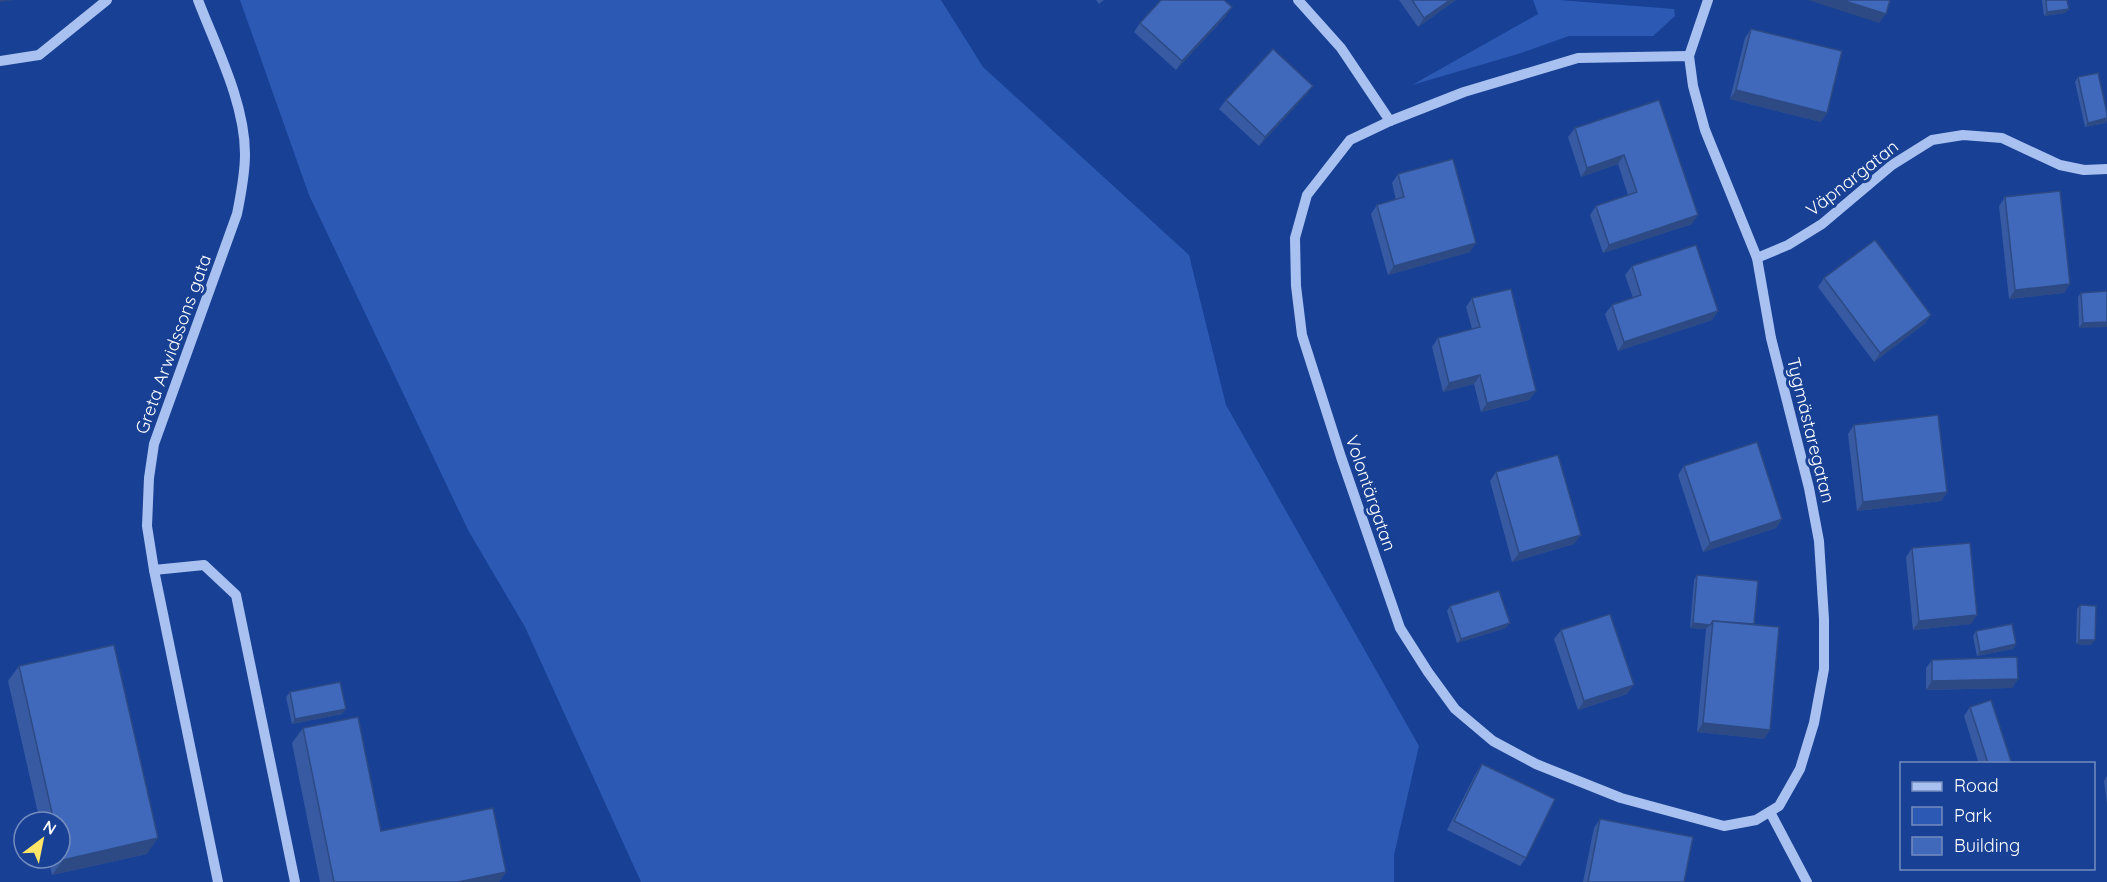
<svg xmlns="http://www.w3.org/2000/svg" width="2107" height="882" font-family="Quicksand,sans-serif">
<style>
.green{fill:#2b59b3}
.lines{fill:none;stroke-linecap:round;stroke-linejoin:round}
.minor{stroke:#a9c1f0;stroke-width:10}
.wall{fill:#375aa2}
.shaded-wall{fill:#2d4a84}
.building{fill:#4069bc;stroke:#2d4a84;stroke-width:1.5}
.labels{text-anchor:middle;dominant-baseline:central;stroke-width:6;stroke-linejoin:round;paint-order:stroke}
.street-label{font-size:18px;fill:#fff;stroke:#184094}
</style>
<rect width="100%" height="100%" fill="#184094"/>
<!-- green -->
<g class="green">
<path d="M 240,0 L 941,0 L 983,67 L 1189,255 L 1226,405 L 1419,746 L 1394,855 L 1394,882 L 641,882 L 525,627 L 468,530 L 309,195 Z"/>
<path d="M 1533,0 L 1559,0 L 1674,9 L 1675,16 L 1653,36 L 1569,36 L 1518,54 L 1412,85 L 1538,14 Z"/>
</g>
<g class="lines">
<!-- minor -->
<g class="minor">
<path d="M 198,0 C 216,47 245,103 245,154 C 245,175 241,194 237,214 L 154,444 L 149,478 L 147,526 L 154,570 L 218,882"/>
<path d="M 1298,0 L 1341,48 L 1390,121"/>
<path d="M 1689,56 L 1693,86 L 1705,130 L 1757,258 L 1771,338 L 1809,488 L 1819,541 L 1824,619 L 1824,669 L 1814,723 L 1800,769 L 1779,806 L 1756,820 L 1724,826 L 1621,798 L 1536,764 L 1493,741 L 1455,709 L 1428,672 L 1400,628 L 1341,457 L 1302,335 L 1296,286 L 1295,238 L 1307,195 L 1350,140 L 1390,121 L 1464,92 L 1578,58 Z"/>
<path d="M 1689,56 L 1708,0"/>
<path d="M 0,61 L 39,55 L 107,0"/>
<path d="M 1757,258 L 1788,245 L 1822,224 L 1892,165 L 1932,140 L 1963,135 L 2002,138 L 2060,165 L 2084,170 L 2107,169"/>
<path d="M 154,570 L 204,565 L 236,595 L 295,882"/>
<path d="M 1770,812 L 1807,882"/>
</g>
</g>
<!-- wall -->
<g class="wall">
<path d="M 1096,0 L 1104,0 L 1099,4 Z"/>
<path d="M 1399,0 L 1456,0 L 1418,27 Z"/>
<path d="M 2042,0 L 2067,0 L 2069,9 L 2065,13 L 2044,16 Z"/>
<path d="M 1226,16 L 1176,70 L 1134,32 L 1140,23 Z"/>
<path d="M 1751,29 L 1827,113 L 1821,122 L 1730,99 L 1745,38 Z"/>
<path d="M 2078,77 L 2107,113 L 2107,120 L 2105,123 L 2085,127 L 2075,82 Z"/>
<path d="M 1313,86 L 1306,95 L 1259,146 L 1219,109 L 1226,100 Z"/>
<path d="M 1659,100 L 1692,224 L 1603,253 L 1590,215 L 1596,206 L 1628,195 L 1618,164 L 1581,177 L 1568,137 L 1575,128 Z"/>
<path d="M 1398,174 L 1470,252 L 1388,275 L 1371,214 L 1377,205 L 1396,200 L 1392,183 Z"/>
<path d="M 2005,197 L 2070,284 L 2064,293 L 2009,299 L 1999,206 Z"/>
<path d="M 1632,266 L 1718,311 L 1712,320 L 1618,351 L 1605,314 L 1612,305 L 1633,298 L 1625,275 Z"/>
<path d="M 1824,278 L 1931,315 L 1924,324 L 1874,362 L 1818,287 Z"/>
<path d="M 2107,291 L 2079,328 L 2078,297 L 2081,293 Z"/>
<path d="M 1472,298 L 1536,391 L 1529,400 L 1481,412 L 1474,384 L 1443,392 L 1432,347 L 1438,338 L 1472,329 L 1466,307 Z"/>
<path d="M 1854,425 L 1947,492 L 1941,501 L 1857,511 L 1848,434 Z"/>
<path d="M 1684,466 L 1782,519 L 1776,528 L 1703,552 L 1678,475 Z"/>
<path d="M 1496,472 L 1574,544 L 1512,562 L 1490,481 Z"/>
<path d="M 1912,548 L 1971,624 L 1913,630 L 1906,557 Z"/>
<path d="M 1697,575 L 1754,624 L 1764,739 L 1697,732 L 1706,629 L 1690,628 L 1694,580 Z"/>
<path d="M 2080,605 L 2091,645 L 2076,644 L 2077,609 Z"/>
<path d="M 1450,606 L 1506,628 L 1457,643 L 1447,611 Z"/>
<path d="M 1561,630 L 1627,694 L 1578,710 L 1554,639 Z"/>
<path d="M 1976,631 L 2016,644 L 2013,649 L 1977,656 L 1973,636 Z"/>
<path d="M 1932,660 L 2018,679 L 2012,688 L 1926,690 L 1926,668 Z"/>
<path d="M 19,666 L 147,854 L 52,875 L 48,858 L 60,858 L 60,822 L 40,822 L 8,681 Z"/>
<path d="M 290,692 L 342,714 L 292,724 L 286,697 Z"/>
<path d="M 1970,707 L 2012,764 L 1979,764 L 1964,716 Z"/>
<path d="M 303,728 L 381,831 L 506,872 L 499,882 L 320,882 L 292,743 Z"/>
<path d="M 1482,764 L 1526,858 L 1520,866 L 1447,830 L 1476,773 Z"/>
<path d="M 2107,776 L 2107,804 L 2104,781 Z"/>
<path d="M 1600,819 L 1684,882 L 1583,882 L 1594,828 Z"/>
</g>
<!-- shaded-wall -->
<g class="shaded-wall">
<path d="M 0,0 L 14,0 L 0,2 Z"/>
<path d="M 1450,0 L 1456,0 L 1418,27 L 1424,18 Z"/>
<path d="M 1808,0 L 1842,0 L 1886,14 L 1879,23 Z"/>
<path d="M 1232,7 L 1226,16 L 1176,70 L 1182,61 Z"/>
<path d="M 2069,9 L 2065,13 L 2044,16 L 2047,12 Z"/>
<path d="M 1313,86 L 1306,95 L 1259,146 L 1265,137 Z"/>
<path d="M 1736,90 L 1827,113 L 1821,122 L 1730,99 Z"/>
<path d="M 2107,118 L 2105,123 L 2085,127 L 2088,123 Z"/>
<path d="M 1624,155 L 1618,164 L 1581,177 L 1587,168 Z"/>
<path d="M 1698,215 L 1692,224 L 1603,253 L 1609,245 Z"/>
<path d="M 1476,243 L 1470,252 L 1388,275 L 1394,266 Z"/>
<path d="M 2070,284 L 2064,293 L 2009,299 L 2015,290 Z"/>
<path d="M 1718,311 L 1712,320 L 1618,351 L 1624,342 Z"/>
<path d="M 1931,315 L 1924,324 L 1874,362 L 1880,353 Z"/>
<path d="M 2107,322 L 2107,327 L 2079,328 L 2083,323 Z"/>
<path d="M 1480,375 L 1474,384 L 1443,392 L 1449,383 Z"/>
<path d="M 1536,391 L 1529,400 L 1481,412 L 1487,403 Z"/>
<path d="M 1947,492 L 1941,501 L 1857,511 L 1863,502 Z"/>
<path d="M 1782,519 L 1776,528 L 1703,552 L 1710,543 Z"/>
<path d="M 1581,535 L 1574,544 L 1512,562 L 1519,553 Z"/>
<path d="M 1977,615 L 1971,624 L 1913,630 L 1919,621 Z"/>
<path d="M 1510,623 L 1506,628 L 1457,643 L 1461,639 Z"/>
<path d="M 1693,623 L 1710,625 L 1706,629 L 1690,628 Z"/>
<path d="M 2079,640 L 2095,640 L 2091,645 L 2076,644 Z"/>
<path d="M 2016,644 L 2013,649 L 1977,656 L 1980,652 Z"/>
<path d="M 2018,679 L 2012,688 L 1926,690 L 1932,681 Z"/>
<path d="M 1634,685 L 1627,694 L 1578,710 L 1584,701 Z"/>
<path d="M 346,709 L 342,714 L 292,724 L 295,719 Z"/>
<path d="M 1703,723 L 1770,730 L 1764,739 L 1697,732 Z"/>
<path d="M 158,838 L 147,854 L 52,875 L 63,860 Z"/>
<path d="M 506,872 L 499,882 L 458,882 Z"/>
</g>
<!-- building -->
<g class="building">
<path d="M 1161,0 L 1224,0 L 1232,7 L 1182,61 L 1140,23 Z"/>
<path d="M 1412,0 L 1450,0 L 1424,18 Z"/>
<path d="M 1842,0 L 1890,0 L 1886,14 Z"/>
<path d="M 2046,0 L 2067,0 L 2069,9 L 2047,12 Z"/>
<path d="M 1751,29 L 1842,51 L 1827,113 L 1736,90 Z"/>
<path d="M 1273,49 L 1313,86 L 1265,137 L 1226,100 Z"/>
<path d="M 2098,73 L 2107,113 L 2107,118 L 2088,123 L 2078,77 Z"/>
<path d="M 1659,100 L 1698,215 L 1609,245 L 1596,206 L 1637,192 L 1624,155 L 1587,168 L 1575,128 Z"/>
<path d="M 1453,159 L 1476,243 L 1394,266 L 1377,205 L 1404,197 L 1398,174 Z"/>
<path d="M 2060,191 L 2070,284 L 2015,290 L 2005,197 Z"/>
<path d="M 1875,240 L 1931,315 L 1880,353 L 1824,278 Z"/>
<path d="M 1696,245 L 1718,311 L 1624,342 L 1612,305 L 1641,295 L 1632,266 Z"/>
<path d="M 1511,289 L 1536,391 L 1487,403 L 1480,375 L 1449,383 L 1438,338 L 1480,327 L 1472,298 Z"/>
<path d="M 2107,291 L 2107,322 L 2083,323 L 2081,293 Z"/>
<path d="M 1938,415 L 1947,492 L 1863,502 L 1854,425 Z"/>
<path d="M 1757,442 L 1782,519 L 1710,543 L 1684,466 Z"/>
<path d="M 1558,455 L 1581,535 L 1519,553 L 1496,472 Z"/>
<path d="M 1970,543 L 1977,615 L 1919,621 L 1912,548 Z"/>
<path d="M 1697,575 L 1758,581 L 1754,624 L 1713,621 L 1710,625 L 1693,623 Z"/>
<path d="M 1499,591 L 1510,623 L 1461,639 L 1450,606 Z"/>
<path d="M 2080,605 L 2096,606 L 2095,640 L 2079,640 Z"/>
<path d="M 1610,614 L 1634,685 L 1584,701 L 1561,630 Z"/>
<path d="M 1713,621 L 1779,627 L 1770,730 L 1703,723 Z"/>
<path d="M 2012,624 L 2016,644 L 1980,652 L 1976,631 Z"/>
<path d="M 114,645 L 158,838 L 63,860 L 60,848 L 60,822 L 54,822 L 19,666 Z"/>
<path d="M 2017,657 L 2018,679 L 1932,681 L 1932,660 Z"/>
<path d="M 340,682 L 346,709 L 295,719 L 290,692 Z"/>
<path d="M 1991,700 L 2012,764 L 1986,764 L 1988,763 L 1970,707 Z"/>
<path d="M 358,717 L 381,831 L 493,808 L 506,872 L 458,882 L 334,882 L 303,728 Z"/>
<path d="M 1482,764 L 1555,799 L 1526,858 L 1454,821 Z"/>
<path d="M 1600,819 L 1693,837 L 1684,882 L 1588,882 Z"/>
</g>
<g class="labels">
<!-- street labels -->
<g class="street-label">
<text transform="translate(1852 178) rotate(-38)">Väpnargatan</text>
<text transform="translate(173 344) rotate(-70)">Greta Arwidssons gata</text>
<text transform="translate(1811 430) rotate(76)">Tygmästaregatan</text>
<text transform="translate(1371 493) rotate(71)">Volontärgatan</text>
</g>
</g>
<!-- legend -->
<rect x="1900" y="762" width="195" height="108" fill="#184094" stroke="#748cbf" stroke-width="1.5"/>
<rect x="1912" y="782" width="30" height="9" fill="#a9c1f0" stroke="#748cbf" stroke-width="1.5"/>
<text x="1954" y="792" font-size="18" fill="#ffffff">Road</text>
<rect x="1912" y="807" width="30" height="18" fill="#2b59b3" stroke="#748cbf" stroke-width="1.5"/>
<text x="1954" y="822" font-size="18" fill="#ffffff">Park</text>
<rect x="1912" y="837" width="30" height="18" fill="#4069bc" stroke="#748cbf" stroke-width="1.5"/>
<text x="1954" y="852" font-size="18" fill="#ffffff">Building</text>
<!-- north arrow -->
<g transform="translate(42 840) rotate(32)"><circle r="28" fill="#184094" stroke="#748cbf" stroke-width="1.5"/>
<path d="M0-4.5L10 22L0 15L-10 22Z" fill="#ffe568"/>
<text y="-9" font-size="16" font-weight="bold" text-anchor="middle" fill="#ffffff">N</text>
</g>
</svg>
